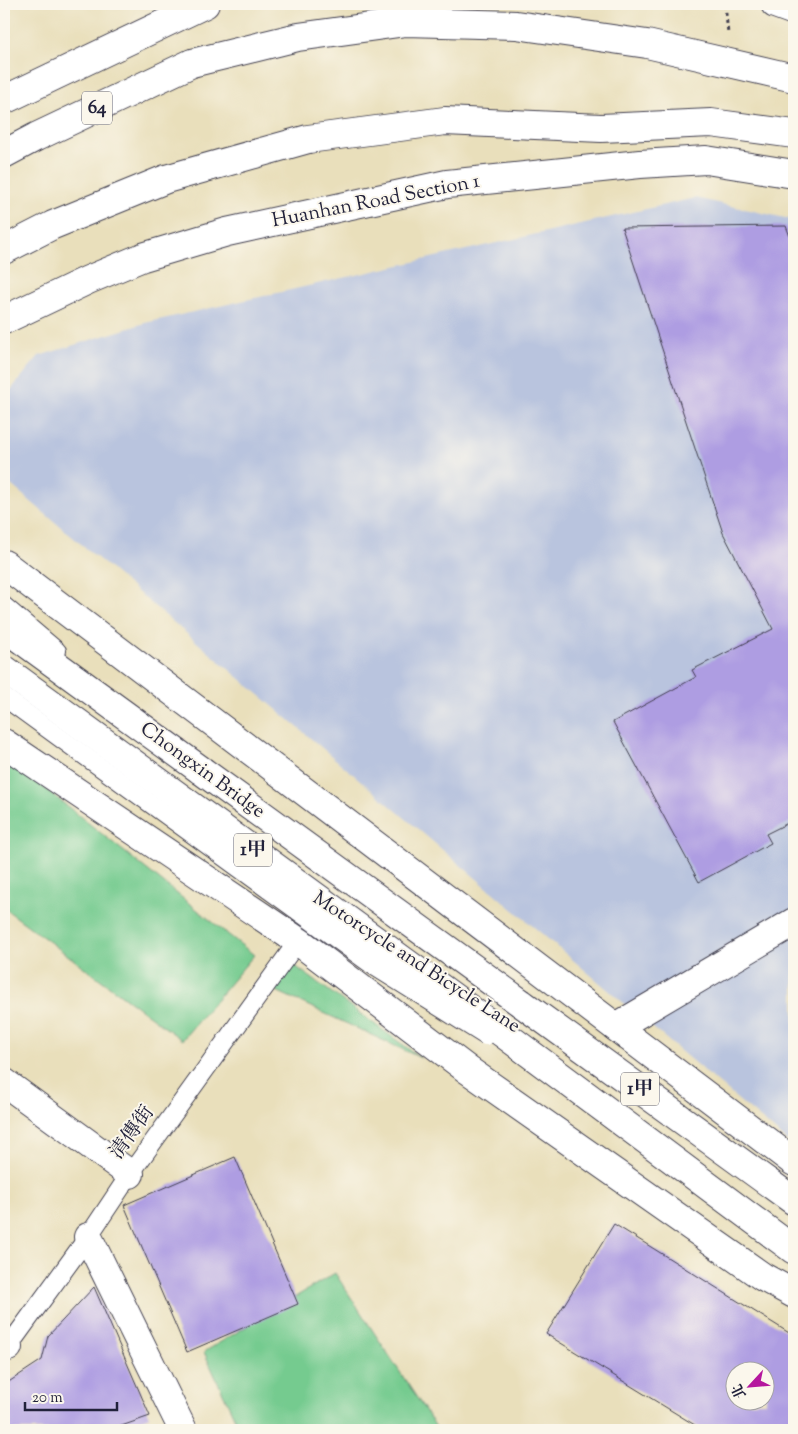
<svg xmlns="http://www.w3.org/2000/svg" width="798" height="1434" font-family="'Sorts Mill Goudy','Noto Serif TC',serif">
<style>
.industrial{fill:#b9c4de}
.green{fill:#75cb8f;stroke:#4c7665}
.building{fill:#ae9de2;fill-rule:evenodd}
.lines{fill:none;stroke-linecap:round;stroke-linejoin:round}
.service-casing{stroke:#403e4e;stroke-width:20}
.minor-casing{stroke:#403e4e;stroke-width:30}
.tertiary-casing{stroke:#403e4e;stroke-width:30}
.primary-casing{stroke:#403e4e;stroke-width:30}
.trunk-casing{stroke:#403e4e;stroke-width:30}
.path{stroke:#403e4e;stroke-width:3;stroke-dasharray:4 4;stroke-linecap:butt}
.service{stroke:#fff;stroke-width:18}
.minor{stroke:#fff;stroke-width:28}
.tertiary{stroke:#fff;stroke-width:28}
.primary{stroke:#fff;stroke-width:28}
.trunk{stroke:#fff;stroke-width:28}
.service-bridge-casing{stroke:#403e4e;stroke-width:20;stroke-linecap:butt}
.primary-bridge-casing{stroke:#403e4e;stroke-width:30;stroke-linecap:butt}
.trunk-bridge-casing{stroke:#403e4e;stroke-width:30;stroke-linecap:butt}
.service-bridge{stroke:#fff;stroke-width:18}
.primary-bridge{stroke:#fff;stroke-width:28}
.trunk-bridge{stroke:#fff;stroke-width:28}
.labels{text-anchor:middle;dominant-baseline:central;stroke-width:4;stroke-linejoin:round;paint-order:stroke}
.shield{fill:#fbf7ec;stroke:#636270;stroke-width:1}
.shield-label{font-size:19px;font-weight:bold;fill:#22223b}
.street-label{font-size:20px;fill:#22223b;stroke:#fbf7ec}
</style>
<rect width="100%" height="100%" fill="#fbf7ec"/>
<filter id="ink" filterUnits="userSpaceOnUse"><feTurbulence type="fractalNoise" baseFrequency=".02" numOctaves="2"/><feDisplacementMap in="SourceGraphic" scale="10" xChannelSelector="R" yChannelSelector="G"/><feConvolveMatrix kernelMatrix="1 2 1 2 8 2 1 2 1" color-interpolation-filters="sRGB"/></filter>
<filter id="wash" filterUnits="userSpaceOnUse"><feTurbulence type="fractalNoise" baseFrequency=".0096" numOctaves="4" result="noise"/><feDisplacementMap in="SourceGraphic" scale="20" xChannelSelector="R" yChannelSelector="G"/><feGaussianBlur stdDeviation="1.12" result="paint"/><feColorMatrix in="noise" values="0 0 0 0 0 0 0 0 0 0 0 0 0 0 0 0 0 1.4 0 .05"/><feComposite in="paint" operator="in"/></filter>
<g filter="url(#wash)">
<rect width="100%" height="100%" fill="#e9dfbb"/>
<!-- industrial -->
<path class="industrial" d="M 695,198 L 794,220 L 794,1147 L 4,479 L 4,398 L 39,356 L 145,323 Z"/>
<!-- green -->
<g class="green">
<path d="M 13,763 L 254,955 L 182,1040 L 4,908 L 4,777 Z"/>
<path d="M 291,963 L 421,1058 L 272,989 Z"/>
<path d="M 335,1273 L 438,1430 L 240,1430 L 204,1352 Z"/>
</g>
<g id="blocks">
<!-- building -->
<g class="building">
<path d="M 786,226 L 794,247 L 794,820 L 766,834 L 771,843 L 699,882 L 613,722 L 696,677 L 692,670 L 773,629 L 723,533 L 622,228 Z"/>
<path d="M 235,1157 L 298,1304 L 187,1352 L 124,1205 Z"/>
<path d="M 614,1224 L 794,1336 L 794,1430 L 703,1430 L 546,1334 ZM 736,1372 L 766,1372 L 766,1402 L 736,1402 Z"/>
<path d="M 94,1287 L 150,1416 L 110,1430 L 9,1430 L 4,1421 L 4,1385 L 42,1360 L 48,1336 Z"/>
</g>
</g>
</g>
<g filter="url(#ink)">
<use href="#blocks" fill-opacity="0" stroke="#403e4e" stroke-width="1"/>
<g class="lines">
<defs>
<g id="service">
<path d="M 4,606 L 57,651"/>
<path d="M 4,1348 L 8,1347 L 88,1237 L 130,1174 L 298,941"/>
</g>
<g id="minor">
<path d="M 775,4 L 794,11"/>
<path d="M 616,1027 L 794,922"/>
<path d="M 4,1082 L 130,1174"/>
<path d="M 88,1237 L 183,1430"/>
<path d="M 4,1343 L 8,1347"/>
</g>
<g id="tertiary">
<path d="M 4,250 L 53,225 L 166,179 L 308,139 L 445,121 L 601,128 L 711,123 L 794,134"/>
<path d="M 4,320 L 88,280 L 143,257 L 227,232 L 447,184 L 640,164 L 706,160 L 794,174"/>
</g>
<g id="primary">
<path d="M 4,564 L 794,1162"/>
<path d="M 4,627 L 202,771"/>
<path d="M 4,743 L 298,941 L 468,1070 L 763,1277 L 794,1294"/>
<path d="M 521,1003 L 794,1201"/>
<path d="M 501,1032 L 794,1250"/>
</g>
<g id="trunk">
<path d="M 4,100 L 205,4"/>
<path d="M 4,154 L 36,137 L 192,63"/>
</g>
</defs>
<!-- service casing -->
<use href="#service" class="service-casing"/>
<!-- minor casing -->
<use href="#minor" class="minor-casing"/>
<!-- tertiary casing -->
<use href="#tertiary" class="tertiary-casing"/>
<!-- primary casing -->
<use href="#primary" class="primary-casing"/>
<!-- trunk casing -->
<use href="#trunk" class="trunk-casing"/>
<!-- path -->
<path class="path" d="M 725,4 L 728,34"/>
<!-- service -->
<use href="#service" class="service"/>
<!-- minor -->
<use href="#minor" class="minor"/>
<!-- tertiary -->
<use href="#tertiary" class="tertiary"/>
<!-- primary -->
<use href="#primary" class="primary"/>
<!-- trunk -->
<use href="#trunk" class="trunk"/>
<defs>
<path id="service-bridge" d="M 4,697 L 371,964 L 486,1036"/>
<g id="primary-bridge">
<path d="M 4,669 L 501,1032"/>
<path d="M 202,771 L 521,1003"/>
</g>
<path id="trunk-bridge" d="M 192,63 L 298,37 L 406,22 L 516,25 L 647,44 L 794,78"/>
</defs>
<!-- service-bridge casing -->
<use href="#service-bridge" class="service-bridge-casing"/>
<!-- primary-bridge casing -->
<use href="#primary-bridge" class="primary-bridge-casing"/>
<!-- trunk-bridge casing -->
<use href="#trunk-bridge" class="trunk-bridge-casing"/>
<!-- service-bridge -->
<use href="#service-bridge" class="service-bridge"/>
<!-- primary-bridge -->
<use href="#primary-bridge" class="primary-bridge"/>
<!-- trunk-bridge -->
<use href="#trunk-bridge" class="trunk-bridge"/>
</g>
</g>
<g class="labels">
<!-- shield labels -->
<g class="shield">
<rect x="82" y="91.5" width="30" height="33" rx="4"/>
<rect x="234" y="833.5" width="38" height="33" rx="4"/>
<rect x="621" y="1072.5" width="38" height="33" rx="4"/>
</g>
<g class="shield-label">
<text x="97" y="108">64</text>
<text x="253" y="850">1甲</text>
<text x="640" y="1089">1甲</text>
</g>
<!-- street labels -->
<g class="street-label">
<text transform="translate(376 202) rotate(-11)">Huanhan Road Section 1</text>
<text transform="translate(202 771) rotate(36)">Chongxin Bridge</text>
<text transform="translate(416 963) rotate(33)">Motorcycle and Bicycle Lane</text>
<text transform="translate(133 1133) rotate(-54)">清傳街</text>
</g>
</g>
<!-- margin -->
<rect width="798" height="1434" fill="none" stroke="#fbf7ec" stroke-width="20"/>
<!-- north arrow -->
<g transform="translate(750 1386) rotate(244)"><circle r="24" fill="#fbf7ec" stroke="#a4a2a5"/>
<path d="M0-4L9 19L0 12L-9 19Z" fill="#b5179e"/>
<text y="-8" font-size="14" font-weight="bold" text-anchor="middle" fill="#22223b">北</text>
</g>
<!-- scale -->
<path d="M25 1402v8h92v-8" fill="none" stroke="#22223b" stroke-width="2.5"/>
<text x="32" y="1402" font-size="15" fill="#22223b" stroke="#fbf7ec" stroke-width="4" paint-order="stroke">20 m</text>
</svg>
